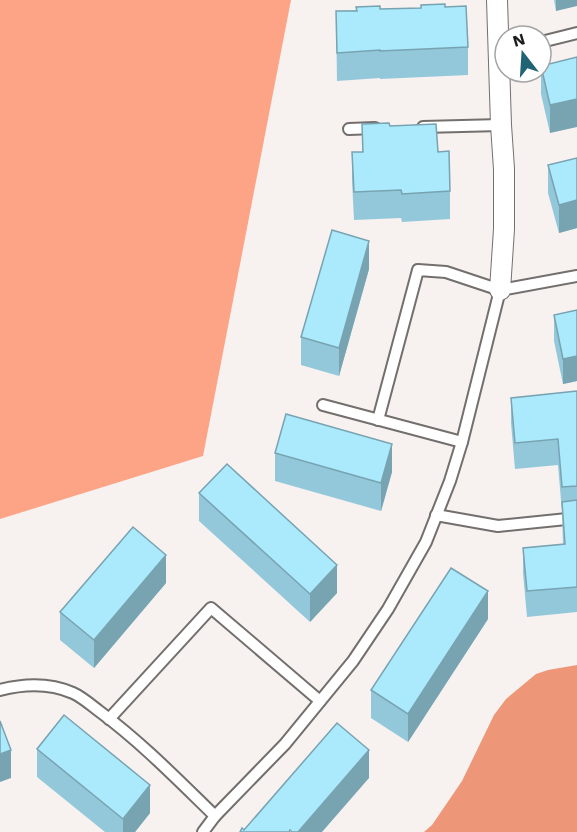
<svg xmlns="http://www.w3.org/2000/svg" width="577" height="832" font-family="'Work Sans',sans-serif">
<style>
.forest{fill:#fda486}
.water{fill:#ed9678}
.lines{fill:none;stroke-linecap:round;stroke-linejoin:round}
.lane-casing{stroke:#736f6d;stroke-width:14}
.street-casing{stroke:#736f6d;stroke-width:22}
.lane{stroke:#fff;stroke-width:10}
.street{stroke:#fff;stroke-width:20}
.wall{fill:#93c8da}
.shaded-wall{fill:#78a3b1}
.building{fill:#abe9fd;stroke:#78a3b1;stroke-width:1.5}
</style>
<rect width="100%" height="100%" fill="#f7f1f0"/>
<!-- forest -->
<path class="forest" d="M 0,0 L 291,0 L 203,456 L 0,519 Z"/>
<!-- water -->
<path class="water" d="M 577,665 L 577,832 L 424,832 L 432,825 L 462,781 L 494,715 L 506,699 L 536,674 L 548,670 Z"/>
<g class="lines">
<defs>
<g id="lane">
<path d="M 541,42 L 577,33"/>
<path d="M 423,127 L 501,125"/>
<path d="M 349,129 L 375,128"/>
<path d="M 323,405 L 462,442"/>
<path d="M 378,420 L 418,270 L 446,272 L 500,290 L 577,276"/>
<path d="M 436,515 L 498,526 L 577,518"/>
<path d="M 0,690 C 23,684 50,683 73,693 C 82,697 91,705 99,711 C 141,742 178,780 215,816"/>
<path d="M 109,719 L 211,608 L 320,701"/>
<path d="M 203,832 L 215,816 L 285,744 L 353,661 L 388,609 L 426,542 L 450,481 L 462,442 L 500,290"/>
</g>
<path id="street" d="M 497,0 L 501,125 L 504,169 L 504,229 L 500,290"/>
</defs>
<!-- lane casing -->
<use href="#lane" class="lane-casing"/>
<!-- street casing -->
<use href="#street" class="street-casing"/>
<!-- lane -->
<use href="#lane" class="lane"/>
<!-- street -->
<use href="#street" class="street"/>
</g>
<!-- wall -->
<g class="wall">
<path d="M 554,0 L 577,0 L 556,11 Z"/>
<path d="M 445,7 L 468,47 L 468,75 L 380,79 L 380,78 L 337,81 L 336,11 Z"/>
<path d="M 577,57 L 550,133 L 541,94 L 541,66 Z"/>
<path d="M 362,124 L 390,126 L 438,152 L 450,191 L 450,219 L 402,222 L 401,218 L 354,220 L 352,180 L 352,152 L 362,152 Z"/>
<path d="M 577,158 L 577,228 L 559,233 L 548,193 L 548,165 Z"/>
<path d="M 369,269 L 339,376 L 301,365 L 301,337 Z"/>
<path d="M 577,310 L 577,381 L 563,384 L 554,341 L 554,315 Z"/>
<path d="M 577,391 L 577,612 L 527,617 L 523,573 L 523,548 L 563,544 L 562,512 L 558,465 L 515,469 L 511,423 L 511,398 Z"/>
<path d="M 275,453 L 392,472 L 381,511 L 275,481 Z"/>
<path d="M 199,493 L 337,593 L 310,622 L 199,521 Z"/>
<path d="M 166,583 L 94,668 L 60,640 L 60,612 Z"/>
<path d="M 488,619 L 408,742 L 371,718 L 371,690 Z"/>
<path d="M 37,749 L 150,813 L 135,832 L 105,832 L 37,777 Z"/>
</g>
<!-- shaded-wall -->
<g class="shaded-wall">
<path d="M 556,0 L 577,0 L 577,6 L 556,11 Z"/>
<path d="M 577,99 L 577,127 L 550,133 L 550,105 Z"/>
<path d="M 577,200 L 577,228 L 559,233 L 559,205 Z"/>
<path d="M 369,241 L 369,269 L 339,376 L 339,348 Z"/>
<path d="M 577,356 L 577,381 L 563,384 L 563,359 Z"/>
<path d="M 392,444 L 392,472 L 381,511 L 381,483 Z"/>
<path d="M 166,555 L 166,583 L 94,668 L 94,640 Z"/>
<path d="M 337,565 L 337,593 L 310,622 L 310,594 Z"/>
<path d="M 488,591 L 488,619 L 408,742 L 408,714 Z"/>
<path d="M 11,750 L 11,778 L 0,782 L 0,754 Z"/>
<path d="M 369,750 L 369,778 L 322,832 L 298,832 Z"/>
<path d="M 150,785 L 150,813 L 135,832 L 123,832 L 123,819 Z"/>
</g>
<!-- building -->
<g class="building">
<path d="M 445,4 L 445,7 L 466,6 L 468,47 L 380,51 L 380,50 L 337,53 L 336,11 L 357,11 L 356,7 L 380,6 L 380,9 L 421,8 L 421,5 Z"/>
<path d="M 577,57 L 577,99 L 550,105 L 541,66 Z"/>
<path d="M 389,123 L 390,126 L 436,124 L 438,152 L 449,151 L 450,191 L 402,194 L 401,190 L 354,192 L 352,152 L 363,152 L 362,124 Z"/>
<path d="M 577,158 L 577,200 L 559,205 L 548,165 Z"/>
<path d="M 332,230 L 369,241 L 339,348 L 301,337 Z"/>
<path d="M 577,310 L 577,356 L 563,359 L 554,315 Z"/>
<path d="M 577,391 L 577,486 L 562,487 L 558,439 L 515,443 L 511,398 Z"/>
<path d="M 286,414 L 392,444 L 381,483 L 275,453 Z"/>
<path d="M 227,464 L 337,565 L 310,594 L 199,493 Z"/>
<path d="M 577,500 L 577,587 L 527,591 L 523,548 L 565,544 L 562,502 Z"/>
<path d="M 133,527 L 166,555 L 94,640 L 60,612 Z"/>
<path d="M 451,568 L 488,591 L 408,714 L 371,690 Z"/>
<path d="M 64,715 L 150,785 L 123,819 L 37,749 Z"/>
<path d="M 0,721 L 11,750 L 0,754 Z"/>
<path d="M 337,723 L 369,750 L 298,832 L 292,832 L 290,830 L 289,832 L 240,832 L 242,828 L 244,830 Z"/>
</g>
<!-- north arrow -->
<g transform="translate(523 54) rotate(343)"><circle r="28" fill="#ffffff" stroke="#a5a4a4" stroke-width="1.5"/>
<path d="M0-4.5L10 22L0 15L-10 22Z" fill="#1f6375"/>
<text y="-9" font-size="16" font-weight="bold" text-anchor="middle" fill="#1d1b1b">N</text>
</g>
</svg>
